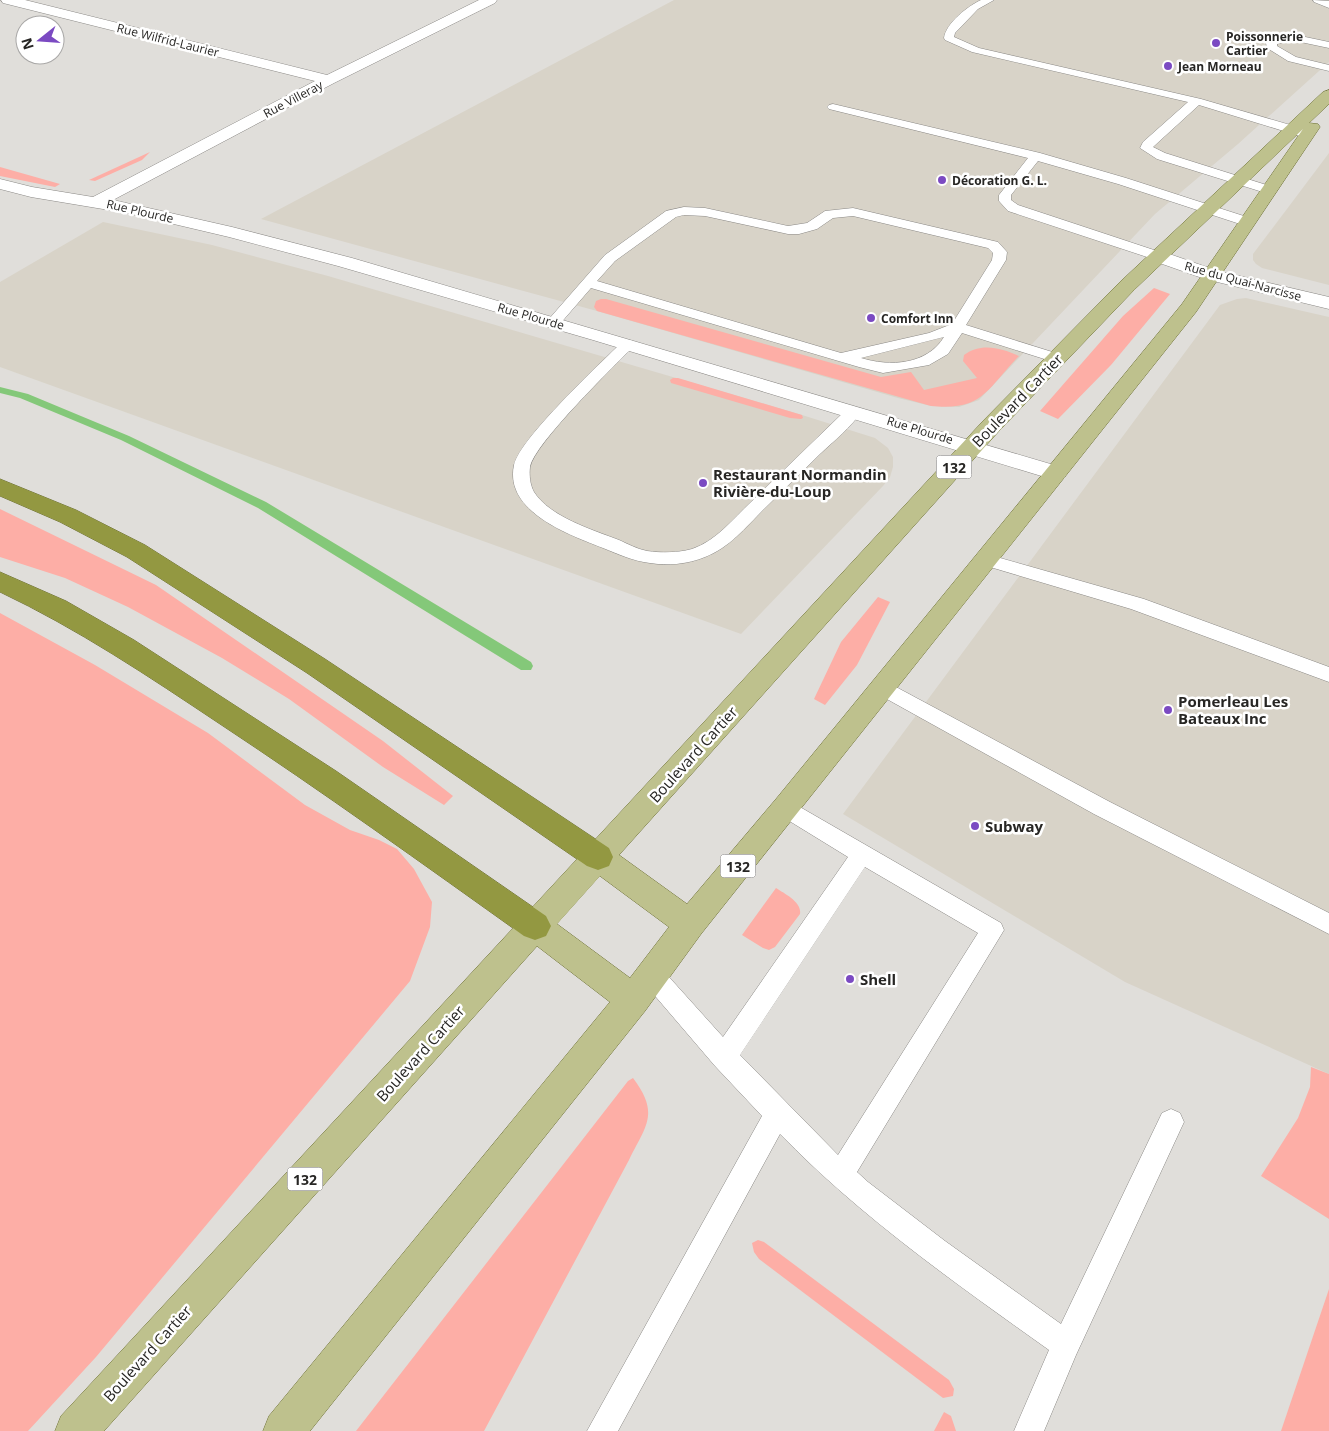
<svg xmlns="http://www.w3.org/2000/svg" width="1329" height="1431" font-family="'Open Sans',sans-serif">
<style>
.built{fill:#d8d3c8}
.green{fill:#fdaea6}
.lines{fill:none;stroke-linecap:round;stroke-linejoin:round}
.stream{fill:#84c879;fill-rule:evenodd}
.service-casing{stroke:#8a8885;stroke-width:1}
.minor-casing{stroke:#8a8885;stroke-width:1}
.primary-casing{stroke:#6d7037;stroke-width:1}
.motorway-casing{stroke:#6d7037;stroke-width:1}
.service{fill:#fff;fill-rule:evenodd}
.minor{fill:#fff;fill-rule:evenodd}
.primary{fill:#bec18d;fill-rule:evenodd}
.motorway{fill:#939841;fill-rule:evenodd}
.poi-dot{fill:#7b4ac2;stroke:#fff;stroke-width:2}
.labels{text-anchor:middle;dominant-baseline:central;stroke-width:5;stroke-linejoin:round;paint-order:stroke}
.far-poi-label{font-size:12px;font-weight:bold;fill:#272624;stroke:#fff;text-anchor:start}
.far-street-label{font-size:12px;fill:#272624;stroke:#fff}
.shield{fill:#fff;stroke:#686766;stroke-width:1}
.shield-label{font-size:14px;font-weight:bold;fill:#272624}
.street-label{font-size:15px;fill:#272624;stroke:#fff}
.poi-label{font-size:15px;font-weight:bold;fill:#272624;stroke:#fff;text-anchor:start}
</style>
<rect width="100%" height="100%" fill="#e0deda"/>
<!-- built -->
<g class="built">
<path d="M 674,0 L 1329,0 L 1329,62 L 1238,144 L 1155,214 L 979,400 L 959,407 L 931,406 L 898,398 L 597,311 L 261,219 Z"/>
<path d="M 1329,153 L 1329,285 L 1262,268 L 1256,264 L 1253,260 L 1253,254 Z"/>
<path d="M 103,222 L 212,245 L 328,276 L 802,415 L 875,438 L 888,448 L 893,457 L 893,467 L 890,477 L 883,486 L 741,634 L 0,367 L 0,282 Z"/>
<path d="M 1246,298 L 1329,317 L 1329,1074 L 1125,982 L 843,814 L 1220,305 L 1237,299 Z"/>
</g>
<!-- green -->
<g class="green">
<path d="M 150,152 L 142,160 L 95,181 L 89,180 Z"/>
<path d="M 0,167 L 60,184 L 55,187 L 0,176 Z"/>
<path d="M 1154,288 L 1170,294 L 1111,365 L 1058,419 L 1040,411 L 1123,316 Z"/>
<path d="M 601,299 L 606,299 L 881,377 L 911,372 L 924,390 L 977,378 L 963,361 L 964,355 C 981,342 1002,348 1019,356 C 986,390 983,411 931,406 L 597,311 L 594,307 L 596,301 Z"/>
<path d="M 673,378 L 678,378 L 802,415 L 803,418 L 801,419 L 790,418 L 671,383 L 670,380 Z"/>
<path d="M 0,509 L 156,585 L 383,741 L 453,796 L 444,805 L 383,767 L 289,699 L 222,658 L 128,607 L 65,578 L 0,557 Z"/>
<path d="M 878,597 L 890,602 L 857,665 L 825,705 L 814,699 L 841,642 Z"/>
<path d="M 0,613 L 95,665 L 208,733 L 305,805 L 350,830 L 379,840 L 397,849 L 414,869 L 432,902 L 430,927 L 410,981 L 96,1357 L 28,1431 L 0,1431 Z"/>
<path d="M 776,888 C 785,894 802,902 800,914 L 775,947 L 769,950 L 763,948 L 742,935 Z"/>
<path d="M 1311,1067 L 1329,1074 L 1329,1219 L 1261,1176 L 1298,1118 L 1310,1087 Z"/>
<path d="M 633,1078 C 660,1114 646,1125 629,1160 L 484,1431 L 356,1431 L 628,1081 Z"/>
<path d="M 758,1240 L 764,1242 L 949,1380 L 954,1389 L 953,1396 L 943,1398 L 759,1259 L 754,1252 L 752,1243 Z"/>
<path d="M 1329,1289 L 1329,1431 L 1281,1431 Z"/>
<path d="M 944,1412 L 951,1416 L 956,1431 L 934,1431 Z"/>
</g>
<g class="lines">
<!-- stream -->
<path class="stream" d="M 0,387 L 28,394 L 129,436 L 266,502 L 531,662 L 533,666 L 531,670 L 521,670 L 258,508 L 121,440 L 20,398 L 0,393 Z"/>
<defs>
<g id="service">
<path d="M 981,0 L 994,0 L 978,9 L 955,33 L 954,37 L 979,48 L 1201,99 L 1311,131 L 1313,134 L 1311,137 L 1303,137 L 1199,105 L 1153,147 L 1165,153 L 1273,187 L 1275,190 L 1273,193 L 1269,194 L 1157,159 L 1140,148 L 1143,142 L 1188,102 L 972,52 L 945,40 L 944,38 C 946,23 968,6 981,0 Z"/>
<path d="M 1313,0 L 1329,1 L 1329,8 L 1314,2 Z"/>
<path d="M 1291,34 L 1329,42 L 1329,48 L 1291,40 L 1277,44 L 1277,46 L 1296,57 L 1329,65 L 1329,71 L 1288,61 L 1267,48 L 1266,43 L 1273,37 Z"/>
<path d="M 833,104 L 1040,153 L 1126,178 L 1253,219 L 1255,222 L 1248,226 L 1243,225 L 1118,184 L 1038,161 L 1011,195 L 1011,200 L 1018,205 L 1163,253 L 1165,256 L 1163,259 L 1153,259 L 1008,211 L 999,201 L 999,195 L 1028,158 L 829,109 L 827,107 L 829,105 Z"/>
<path d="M 684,207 L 705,208 L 788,226 L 807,223 L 825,211 L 853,208 L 998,242 L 1007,252 L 1006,260 L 966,325 L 1062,355 L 1065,358 L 1062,361 L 1057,363 L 962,333 L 948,354 L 929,365 L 883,373 L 859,367 L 591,288 L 559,325 L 549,325 L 547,322 L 549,319 L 605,255 L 666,211 ZM 684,215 L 705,216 L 788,234 L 799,234 L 817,229 L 833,218 L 853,216 L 988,248 L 993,253 L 992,260 L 952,324 L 929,333 L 841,353 L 597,281 L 615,261 L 676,217 ZM 944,337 C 927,365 890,367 861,358 Z"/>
<path d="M 628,340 L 633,341 L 635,344 L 633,347 C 613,367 534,444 530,467 C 529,475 530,485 534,492 C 550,517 593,530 619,540 C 628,544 637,549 647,551 C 661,553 678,553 692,549 C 716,541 733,519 751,502 C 783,471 816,439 848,408 L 860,408 L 862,411 C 851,427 834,441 820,454 C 801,473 782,491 763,510 C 746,527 729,548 705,557 C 688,564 668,566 650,563 C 633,561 618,554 603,548 C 570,535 504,512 514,465 C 520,438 600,364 623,341 Z"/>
<path d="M 986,554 L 1144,599 L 1329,667 L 1329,682 L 1131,609 L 980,564 L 977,560 L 980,556 Z"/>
<path d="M 883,680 L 1110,802 L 1329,913 L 1329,934 L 1094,814 L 876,693 L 873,688 L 876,683 Z"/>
<path d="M 786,799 L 1001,923 L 1004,930 L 857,1172 L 868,1182 L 945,1241 L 1061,1324 L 1162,1113 L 1171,1109 L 1180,1113 L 1184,1122 L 1076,1355 L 1044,1431 L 1014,1431 L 1049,1350 C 955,1283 861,1217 780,1134 L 618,1431 L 587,1431 L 762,1116 L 715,1066 L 644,983 L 640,975 L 644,967 L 652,964 L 660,967 L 723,1037 L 848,857 L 778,814 L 775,808 L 778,802 ZM 865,867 L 978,933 L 838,1155 L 740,1055 Z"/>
</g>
<g id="minor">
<path d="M 1,0 L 25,0 L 327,75 L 479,0 L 497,0 L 495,3 L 334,83 L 113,200 L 232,227 L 352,258 L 1064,468 L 1067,473 L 1064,478 L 1056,480 L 1048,478 L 593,340 L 338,266 L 229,237 L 127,213 L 31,197 L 0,189 L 0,179 L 32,187 L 93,197 L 315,81 L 3,3 Z"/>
<path d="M 1158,250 L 1218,271 L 1329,297 L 1329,309 L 1205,279 L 1151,260 L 1149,256 L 1151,252 Z"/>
</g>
<path id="primary" d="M 1329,90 L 1329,104 L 1309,123 L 1318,124 L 1320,127 L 1196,312 L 701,934 L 645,1011 L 310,1431 L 263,1431 L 269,1416 L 610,1002 L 537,946 L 104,1431 L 55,1431 L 61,1416 L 983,421 L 1120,282 L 1323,92 ZM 1303,129 L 1182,304 L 776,799 L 687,904 L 619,855 L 999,431 L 1134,290 ZM 600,876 L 669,927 L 630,978 L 557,924 Z"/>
<g id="motorway">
<path d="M 0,479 L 76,510 L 145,545 L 325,659 L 609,848 L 613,857 L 609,866 L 598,870 L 587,866 L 307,673 L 127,557 L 60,522 L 0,496 Z"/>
<path d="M 0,572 L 66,601 L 134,640 L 336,771 L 546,916 L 551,926 L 546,936 L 535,940 L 524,936 C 423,864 323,792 220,724 C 148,676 78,629 0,592 Z"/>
</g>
</defs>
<!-- service casing -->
<use href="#service" class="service-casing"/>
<!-- minor casing -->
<use href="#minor" class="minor-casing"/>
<!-- primary casing -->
<use href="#primary" class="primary-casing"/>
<!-- motorway casing -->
<use href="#motorway" class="motorway-casing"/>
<!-- service -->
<use href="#service" class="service"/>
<!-- minor -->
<use href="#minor" class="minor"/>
<!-- primary -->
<use href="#primary" class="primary"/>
<!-- motorway -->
<use href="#motorway" class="motorway"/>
</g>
<!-- markers -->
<g class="poi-dot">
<circle cx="1216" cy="43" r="5"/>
<circle cx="1168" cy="66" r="5"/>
<circle cx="942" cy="180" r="5"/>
<circle cx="871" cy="318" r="5"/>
<circle cx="703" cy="483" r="5"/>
<circle cx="1168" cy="710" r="5"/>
<circle cx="975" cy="826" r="5"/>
<circle cx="850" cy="979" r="5"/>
</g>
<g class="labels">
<!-- far-poi labels -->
<g class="far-poi-label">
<text x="1226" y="36">Poissonnerie<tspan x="1226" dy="14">Cartier</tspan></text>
<text x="1178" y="66">Jean Morneau</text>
<text x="952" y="180">Décoration G. L.</text>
<text x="881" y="318">Comfort Inn</text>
</g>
<!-- far-street labels -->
<g class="far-street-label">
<text transform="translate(168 40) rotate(14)">Rue Wilfrid-Laurier</text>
<text transform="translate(293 99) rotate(-28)">Rue Villeray</text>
<text transform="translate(140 211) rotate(13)">Rue Plourde</text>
<text transform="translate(1243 281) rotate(15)">Rue du Quai-Narcisse</text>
<text transform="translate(531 316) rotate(16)">Rue Plourde</text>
<text transform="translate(920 430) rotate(17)">Rue Plourde</text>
</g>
<!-- shield labels -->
<g class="shield">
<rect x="936.5" y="455.5" width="35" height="23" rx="4"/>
<rect x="720.5" y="854.5" width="35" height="23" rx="4"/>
<rect x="287.5" y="1167.5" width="35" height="23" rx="4"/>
</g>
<g class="shield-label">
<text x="954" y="467">132</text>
<text x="738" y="866">132</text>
<text x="305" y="1179">132</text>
</g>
<!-- street labels -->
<g class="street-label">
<text transform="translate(1017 400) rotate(-46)">Boulevard Cartier</text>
<text transform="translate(693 754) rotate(-48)">Boulevard Cartier</text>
<text transform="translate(420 1053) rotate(-48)">Boulevard Cartier</text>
<text transform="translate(147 1353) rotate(-48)">Boulevard Cartier</text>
</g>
<!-- poi labels -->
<g class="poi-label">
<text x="713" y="474">Restaurant Normandin<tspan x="713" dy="17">Rivière-du-Loup</tspan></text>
<text x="1178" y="701">Pomerleau Les<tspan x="1178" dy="17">Bateaux Inc</tspan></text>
<text x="985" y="826">Subway</text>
<text x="860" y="979">Shell</text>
</g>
</g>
<!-- north arrow -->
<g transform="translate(40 40) rotate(253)"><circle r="24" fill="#ffffff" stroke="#a9a8a7"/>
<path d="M0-4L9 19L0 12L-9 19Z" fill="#7b4ac2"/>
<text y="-8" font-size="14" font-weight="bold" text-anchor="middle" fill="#272624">N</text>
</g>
</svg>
